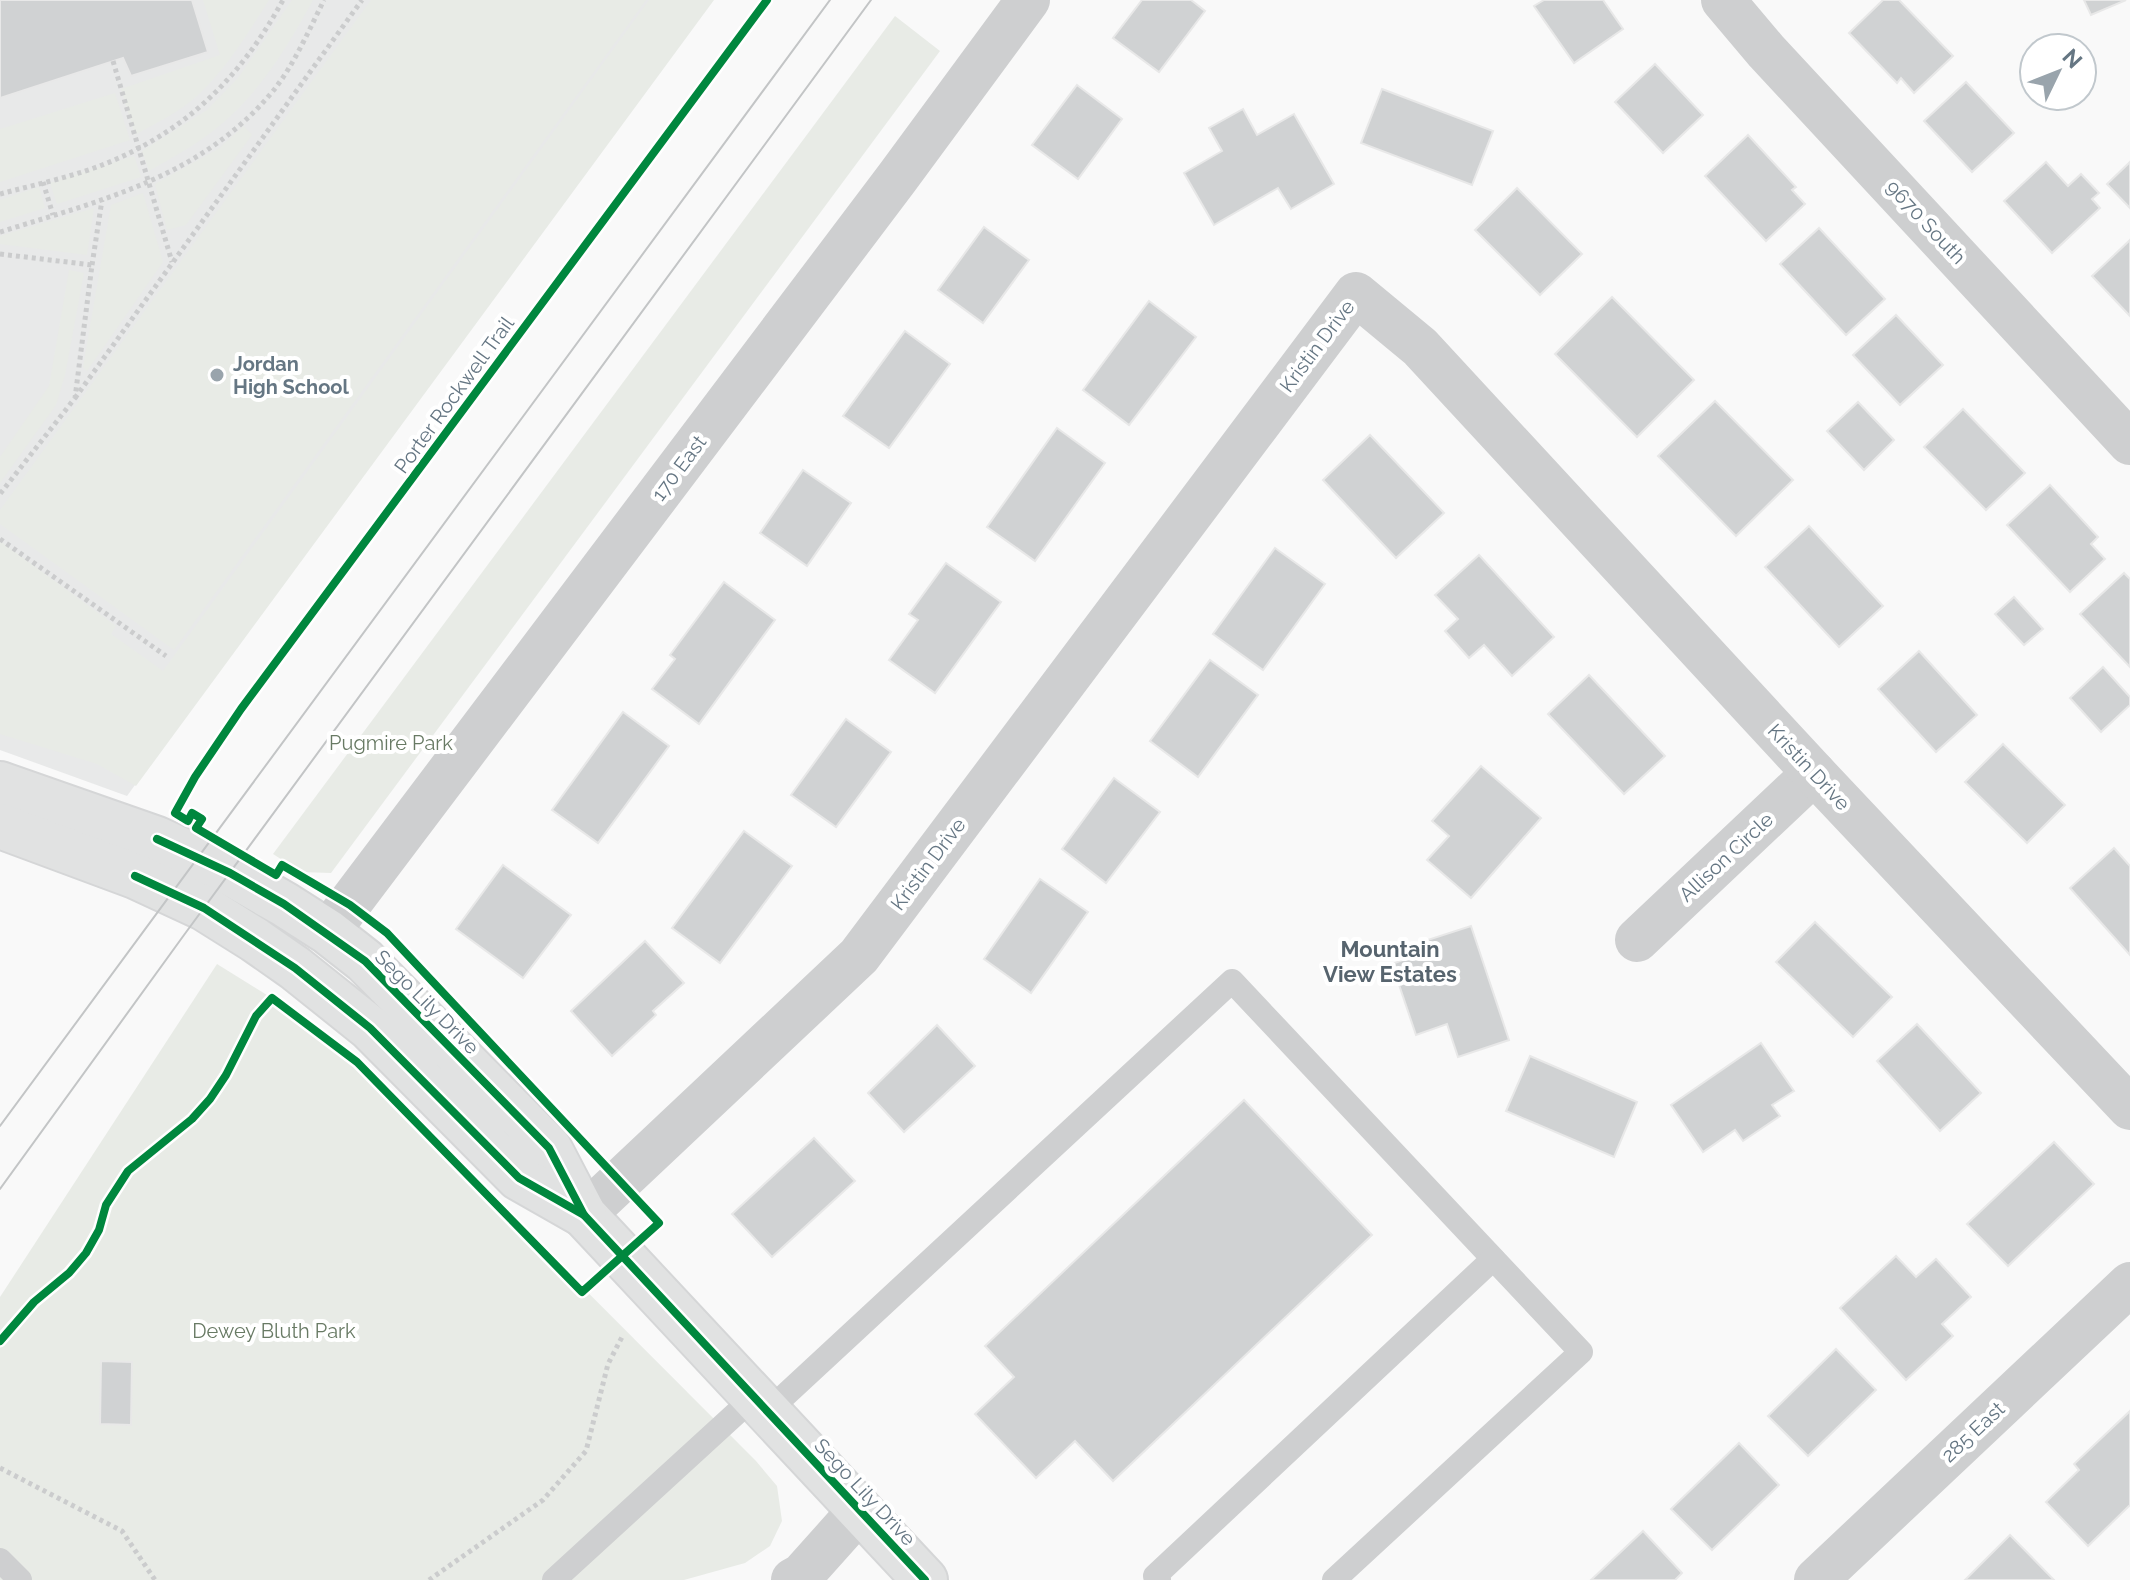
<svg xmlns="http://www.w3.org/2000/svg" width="2130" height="1580" font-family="Raleway,sans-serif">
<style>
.built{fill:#e8e9e9}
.green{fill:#e8ebe6}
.building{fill:#d0d2d3;stroke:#e8e8e8;stroke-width:2}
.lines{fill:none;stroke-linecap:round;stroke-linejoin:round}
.secondary-casing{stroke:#d5d6d7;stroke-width:48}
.path{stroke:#cbcccd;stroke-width:5;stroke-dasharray:4 4;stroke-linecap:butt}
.service{stroke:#cecfd0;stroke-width:24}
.minor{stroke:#cecfd0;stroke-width:44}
.secondary{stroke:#e1e2e2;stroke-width:44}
.tram{stroke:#c3c5c6;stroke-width:2}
.cycleway-casing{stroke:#fff;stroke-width:13}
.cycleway{stroke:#00873e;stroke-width:8}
.poi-dot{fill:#99a4ac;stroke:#fff;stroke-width:3}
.labels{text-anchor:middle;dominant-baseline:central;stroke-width:8;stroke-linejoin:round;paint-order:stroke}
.street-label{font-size:20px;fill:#657683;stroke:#fff}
.poi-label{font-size:20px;font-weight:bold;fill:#657683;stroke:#fff;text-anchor:start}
.park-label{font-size:20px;fill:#687a64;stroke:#fff}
.neighbourhood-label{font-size:22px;font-weight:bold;fill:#57646e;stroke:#fff}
</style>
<rect width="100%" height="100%" fill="#f9f9f9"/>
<!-- built -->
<path class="built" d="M 0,0 L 707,0 L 127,796 L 0,750 Z"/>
<!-- green -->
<g class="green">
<path d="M 203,0 L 269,0 C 248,33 227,68 198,95 C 180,112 156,123 135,135 L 121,89 L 220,55 Z"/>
<path d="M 292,0 L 313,0 C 284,53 253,104 202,139 C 185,151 166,161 149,171 L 142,151 L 207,110 L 238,78 Z"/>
<path d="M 371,0 L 646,0 L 174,650 L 0,524 L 0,510 Z"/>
<path d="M 649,0 L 714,0 L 136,786 L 97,764 L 0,734 L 0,541 L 116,626 L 111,634 L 163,671 Z"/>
<path d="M 895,16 L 940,51 L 331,873 L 301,872 L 273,854 Z"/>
<path d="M 115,93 L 130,140 L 0,182 L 0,129 Z"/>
<path d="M 244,126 L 252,135 L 186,225 L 167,230 L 155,184 L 218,149 Z"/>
<path d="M 134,156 L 141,177 L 57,204 L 50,183 Z"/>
<path d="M 39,187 L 45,208 L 0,222 L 0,200 Z"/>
<path d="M 143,193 L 163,262 L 87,371 L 83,367 L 111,205 Z"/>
<path d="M 94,208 L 87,255 L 0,244 L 0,236 Z"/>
<path d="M 69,270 L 84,273 L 65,375 L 56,405 L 0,483 L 0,457 L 49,386 Z"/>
<path d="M 217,964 L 330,1034 L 756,1461 L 777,1486 L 782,1521 L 770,1546 L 745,1563 L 684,1580 L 0,1580 L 0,1297 Z"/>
</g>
<!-- building -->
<g class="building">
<path d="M 0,0 L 192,0 L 208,52 L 131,76 L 123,58 L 0,98 Z"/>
<path d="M 1142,0 L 1191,0 L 1205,11 L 1159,72 L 1113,38 Z"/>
<path d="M 1544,0 L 1603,0 L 1623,29 L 1574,63 L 1534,6 Z"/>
<path d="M 1883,0 L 1899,0 L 1953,56 L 1914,93 L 1901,78 L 1897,83 L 1849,33 Z"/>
<path d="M 2084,0 L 2126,0 L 2091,15 Z"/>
<path d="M 1655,64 L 1703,115 L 1663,153 L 1615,102 Z"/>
<path d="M 1966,82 L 2014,133 L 1972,172 L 1924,121 Z"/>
<path d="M 1077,85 L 1122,119 L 1078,179 L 1032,145 Z"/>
<path d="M 1382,89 L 1493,131 L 1472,185 L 1361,143 Z"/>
<path d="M 1243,109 L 1257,135 L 1294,114 L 1334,184 L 1291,209 L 1278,188 L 1214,225 L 1184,173 L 1222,151 L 1209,128 Z"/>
<path d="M 1748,135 L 1796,187 L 1792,190 L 1805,204 L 1766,241 L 1705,176 Z"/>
<path d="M 2046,162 L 2068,186 L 2081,174 L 2099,193 L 2092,199 L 2100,208 L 2052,253 L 2004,201 Z"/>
<path d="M 2130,162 L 2130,208 L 2107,184 Z"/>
<path d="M 1517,188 L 1582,254 L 1540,295 L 1475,230 Z"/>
<path d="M 984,227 L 1029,260 L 983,323 L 938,290 Z"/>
<path d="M 1819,228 L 1885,299 L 1846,335 L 1780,264 Z"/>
<path d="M 2130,240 L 2130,316 L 2092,276 Z"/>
<path d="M 1612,297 L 1694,380 L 1637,437 L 1555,354 Z"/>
<path d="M 1149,301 L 1196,337 L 1129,425 L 1083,390 Z"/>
<path d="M 1896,315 L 1943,365 L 1900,405 L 1853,355 Z"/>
<path d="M 905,331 L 950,364 L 889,448 L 843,416 Z"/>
<path d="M 1715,401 L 1793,480 L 1736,536 L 1658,456 Z"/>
<path d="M 1858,402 L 1894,440 L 1864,470 L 1827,431 Z"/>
<path d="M 1963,409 L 2025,473 L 1986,510 L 1924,447 Z"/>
<path d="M 1057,428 L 1105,463 L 1035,561 L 987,527 Z"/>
<path d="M 1370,435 L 1444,513 L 1396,558 L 1323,480 Z"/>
<path d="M 803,470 L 851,503 L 807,566 L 760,533 Z"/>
<path d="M 2050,485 L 2098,537 L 2091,544 L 2105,559 L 2070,592 L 2007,525 Z"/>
<path d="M 1809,526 L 1883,606 L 1839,647 L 1765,567 Z"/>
<path d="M 1275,548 L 1325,584 L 1263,670 L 1213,634 Z"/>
<path d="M 1479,555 L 1554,637 L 1512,676 L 1484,645 L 1469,658 L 1445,631 L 1458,619 L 1435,595 Z"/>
<path d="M 946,563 L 1001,602 L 935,693 L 889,660 L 918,620 L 909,614 Z"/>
<path d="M 2124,573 L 2130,579 L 2130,667 L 2080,614 Z"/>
<path d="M 724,582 L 775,620 L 699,724 L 652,689 L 675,659 L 670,655 Z"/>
<path d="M 2014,597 L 2043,629 L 2024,645 L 1995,614 Z"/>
<path d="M 1919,651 L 1977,715 L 1936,752 L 1878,689 Z"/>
<path d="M 1210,660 L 1258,695 L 1198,777 L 1150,741 Z"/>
<path d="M 2103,667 L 2130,697 L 2130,705 L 2101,732 L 2070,698 Z"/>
<path d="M 1589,675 L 1665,756 L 1624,794 L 1548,714 Z"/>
<path d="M 623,712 L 669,746 L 598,843 L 552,810 Z"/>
<path d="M 846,719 L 891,752 L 836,827 L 791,795 Z"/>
<path d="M 2003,744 L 2065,805 L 2027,843 L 1965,782 Z"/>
<path d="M 1481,766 L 1541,818 L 1471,898 L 1427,860 L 1449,836 L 1432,821 Z"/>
<path d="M 1114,778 L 1160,812 L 1106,883 L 1062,849 Z"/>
<path d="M 744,831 L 792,866 L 720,963 L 672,928 Z"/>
<path d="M 2114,848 L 2130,866 L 2130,955 L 2070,888 Z"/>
<path d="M 503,865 L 571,915 L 523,978 L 456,929 Z"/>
<path d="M 1040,879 L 1088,912 L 1031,993 L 984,959 Z"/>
<path d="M 1815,922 L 1892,997 L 1853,1037 L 1776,962 Z"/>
<path d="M 1471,926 L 1509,1040 L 1458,1057 L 1447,1024 L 1416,1035 L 1392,964 L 1416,955 L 1412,945 Z"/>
<path d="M 645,941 L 684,983 L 653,1011 L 656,1015 L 612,1056 L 571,1011 Z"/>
<path d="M 1917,1024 L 1981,1093 L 1940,1131 L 1877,1061 Z"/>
<path d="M 937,1025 L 975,1066 L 904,1132 L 868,1093 Z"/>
<path d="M 1761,1043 L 1794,1091 L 1772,1105 L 1780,1116 L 1743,1141 L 1735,1130 L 1703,1152 L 1671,1105 Z"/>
<path d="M 1530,1056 L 1637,1102 L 1614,1157 L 1506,1111 Z"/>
<path d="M 1244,1100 L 1372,1235 L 1113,1481 L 1075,1441 L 1036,1478 L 975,1414 L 1014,1377 L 985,1346 Z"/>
<path d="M 814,1138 L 855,1181 L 772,1257 L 732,1214 Z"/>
<path d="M 2054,1142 L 2094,1184 L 2008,1266 L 1967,1224 Z"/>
<path d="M 1896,1256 L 1916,1277 L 1936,1259 L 1971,1297 L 1942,1324 L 1953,1336 L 1906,1380 L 1840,1308 Z"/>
<path d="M 1836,1349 L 1876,1390 L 1808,1456 L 1768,1416 Z"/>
<path d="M 101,1361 L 132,1362 L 131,1425 L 100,1424 Z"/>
<path d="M 2130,1411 L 2130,1505 L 2088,1546 L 2046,1502 L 2079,1470 L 2074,1464 Z"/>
<path d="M 1739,1443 L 1779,1485 L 1712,1550 L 1671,1509 Z"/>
<path d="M 1643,1531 L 1682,1573 L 1675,1580 L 1591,1580 Z"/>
<path d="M 2010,1535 L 2054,1580 L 1965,1580 Z"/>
</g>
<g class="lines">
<defs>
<g id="secondary">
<path d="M 0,784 L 157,839 L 230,873 L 284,904 L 328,932 L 365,961 L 549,1148 L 584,1215 L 925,1580"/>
<path d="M 0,826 L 135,876 L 204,908 L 255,940 L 295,968 L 370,1028 L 519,1178 L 584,1215"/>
</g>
</defs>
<!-- secondary casing -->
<use href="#secondary" class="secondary-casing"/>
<!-- path -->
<g class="path">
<path d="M 113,61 L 172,262"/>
<path d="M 43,182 L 53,215"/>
<path d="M 0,194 C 37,184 77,176 112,161 C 191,127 242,75 283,0"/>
<path d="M 0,232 C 102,200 202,177 273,91 C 294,65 309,30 324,0"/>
<path d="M 0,254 L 92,265 L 75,398 L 0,494"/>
<path d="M 92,265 L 102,200"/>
<path d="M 75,398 L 362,0"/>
<path d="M 0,539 L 166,656"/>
<path d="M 0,1468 L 122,1531 L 155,1580"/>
<path d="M 429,1580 L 543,1500 L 586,1451 L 608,1364 L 622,1337"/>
</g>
<!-- service -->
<g class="service">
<path d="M 767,1412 L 1232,981 L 1581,1352 L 1334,1580"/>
<path d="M 0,1560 L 20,1580"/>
<path d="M 554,1580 L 754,1397"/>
<path d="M 1159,1580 L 1155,1576 L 1493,1259"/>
</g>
<!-- minor -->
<g class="minor">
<path d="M 1723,0 L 1766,51 L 2130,443"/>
<path d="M 328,932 L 897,178 L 1028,0"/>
<path d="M 1637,940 L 1814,773"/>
<path d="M 584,1215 L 859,956 L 1356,294 L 1420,347 L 1814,773 L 2130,1108"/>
<path d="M 793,1580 L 802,1575 L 860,1510"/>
<path d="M 1816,1580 L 2130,1284"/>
</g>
<!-- secondary -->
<use href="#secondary" class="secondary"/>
<!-- tram -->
<g class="tram">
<path d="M 0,1126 L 830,0"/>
<path d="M 0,1189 L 184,935 L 871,0"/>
</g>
<defs>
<g id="cycleway">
<path d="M 157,839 L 230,873 L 284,904 L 365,961 L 549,1148 L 584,1215 L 925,1580"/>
<path d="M 135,876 L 204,908 L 295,968 L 370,1028 L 519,1178 L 584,1215"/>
<path d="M 0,1341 L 34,1302 L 69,1273 L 86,1253 L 99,1230 L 106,1205 L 128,1171 L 192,1119 L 210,1099 L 226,1075 L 256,1016 L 272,998 L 357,1062 L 582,1292 L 659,1223 L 387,933 L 350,905 L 282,865 L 276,875 L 196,828 L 202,819 L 192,813 L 188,821 L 175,813 L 195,777 L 241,709 L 767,0"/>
</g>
</defs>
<!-- cycleway casing -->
<use href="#cycleway" class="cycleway-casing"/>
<!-- cycleway -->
<use href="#cycleway" class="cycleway"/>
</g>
<!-- markers -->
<circle class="poi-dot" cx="217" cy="375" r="8"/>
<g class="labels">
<!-- street labels -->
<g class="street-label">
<text transform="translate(1926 222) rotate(47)">9670 South</text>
<text transform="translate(1317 346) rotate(-53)">Kristin Drive</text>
<text transform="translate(454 395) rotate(-54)">Porter Rockwell Trail</text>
<text transform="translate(679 468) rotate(-53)">170 East</text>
<text transform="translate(1809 767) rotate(47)">Kristin Drive</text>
<text transform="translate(1726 857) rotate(-43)">Allison Circle</text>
<text transform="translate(928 864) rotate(-53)">Kristin Drive</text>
<text transform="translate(427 1002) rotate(45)">Sego Lily Drive</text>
<text transform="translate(1973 1432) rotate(-43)">285 East</text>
<text transform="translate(865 1492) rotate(47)">Sego Lily Drive</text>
</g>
<!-- poi labels -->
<g class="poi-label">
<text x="233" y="364">Jordan<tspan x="233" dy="23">High School</tspan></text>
</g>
<!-- park labels -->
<g class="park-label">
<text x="391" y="743">Pugmire Park</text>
<text x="274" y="1331">Dewey Bluth Park</text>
</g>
<!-- neighbourhood labels -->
<g class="neighbourhood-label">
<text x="1390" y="949">Mountain<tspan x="1390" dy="25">View Estates</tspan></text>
</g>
</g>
<!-- north arrow -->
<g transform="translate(2058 72) rotate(47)"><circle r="38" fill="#ffffff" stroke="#c1c8cd" stroke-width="2"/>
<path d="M0-6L14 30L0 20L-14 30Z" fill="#99a4ac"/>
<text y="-12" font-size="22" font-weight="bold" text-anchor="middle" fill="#657683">N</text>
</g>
</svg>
